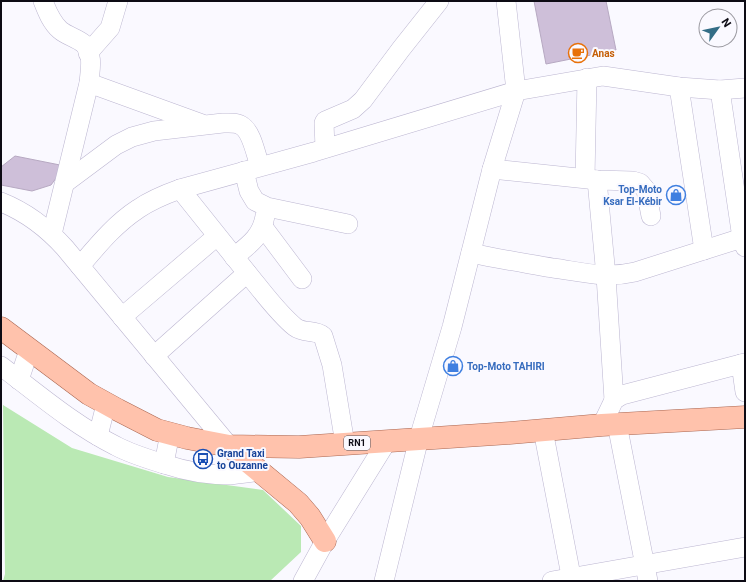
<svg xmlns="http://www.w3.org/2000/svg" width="746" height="582" font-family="Roboto,sans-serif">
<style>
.green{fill:#bae9b4}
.building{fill:#cebfd9;stroke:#b7a9c2}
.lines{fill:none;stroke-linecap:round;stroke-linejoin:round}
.minor-casing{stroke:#bcb6d1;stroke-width:20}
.major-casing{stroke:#aa6752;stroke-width:23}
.minor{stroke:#fff;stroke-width:19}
.major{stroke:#ffc2ac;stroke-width:22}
.labels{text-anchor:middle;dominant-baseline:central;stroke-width:4;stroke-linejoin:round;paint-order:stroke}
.shield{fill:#faf9ff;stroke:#54525a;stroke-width:1}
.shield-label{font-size:9px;font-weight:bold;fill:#0d0b14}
.food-label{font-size:10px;font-weight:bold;fill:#c56008;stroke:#faf9ff;text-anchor:start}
.shop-label{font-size:10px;font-weight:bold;fill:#366cbe;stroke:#faf9ff;text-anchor:end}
.transit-label{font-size:10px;font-weight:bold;fill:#164399;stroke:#faf9ff;text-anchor:start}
</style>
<rect width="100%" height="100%" fill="#faf9ff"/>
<!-- green -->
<path class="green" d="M 3,405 L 72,448 L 168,477 L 263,490 L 301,526 L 301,552 L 270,581 L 3,581 L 5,574 Z"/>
<!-- building -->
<g class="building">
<path d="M 534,1 L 606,1 L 616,50 L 546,64 Z"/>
<path d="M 15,156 L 65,166 L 51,185 L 32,191 L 1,185 L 1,167 Z"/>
</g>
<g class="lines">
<defs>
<g id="minor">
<path d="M 43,1 C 47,11 51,22 60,30 C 67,36 77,38 84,44 C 94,55 90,70 89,83 L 52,234"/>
<path d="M 88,53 L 110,28 L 118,1"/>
<path d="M 89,83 L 202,124"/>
<path d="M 679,87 L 704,250"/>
<path d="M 720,90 L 742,238 L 745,247"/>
<path d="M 325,148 L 324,123 L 325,121 L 353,109 L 363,100 L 401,49 L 439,1"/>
<path d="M 492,169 L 597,180 L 633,181 L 640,183 L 646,190 L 651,216"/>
<path d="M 244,171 L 249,191 L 255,201 L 267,207 L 348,224"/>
<path d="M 585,178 L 587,78"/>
<path d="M 597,180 L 606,276 L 614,400"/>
<path d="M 65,183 L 116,145 L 132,137 L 154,131 L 223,123 C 229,123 237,122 242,126 C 252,132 256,156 260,166"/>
<path d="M 180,189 C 204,219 228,249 252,279 C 266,296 279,314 295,327 C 304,334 315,329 323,336 L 332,365 L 345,444"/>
<path d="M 1,202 C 26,212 47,228 65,248 L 229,446"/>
<path d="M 263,227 L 302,279"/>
<path d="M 471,253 C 498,259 525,263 553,268 C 582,272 605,279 635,272 L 745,237"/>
<path d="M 234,257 C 249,245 262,236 265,216"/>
<path d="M 80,266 C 98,245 115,224 138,209 C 151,200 166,194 180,189 L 314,152 L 516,91 L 603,76 L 679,87 L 720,90 L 745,88"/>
<path d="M 122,317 L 217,236"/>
<path d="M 154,356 L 247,273"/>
<path d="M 741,364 L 745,392"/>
<path d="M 1,366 C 38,394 74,425 116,446 C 131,454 148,459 164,464 C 185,471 208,475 230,475 C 240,474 250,473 260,471"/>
<path d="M 19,380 L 29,350"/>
<path d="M 617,424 L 648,581"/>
<path d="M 602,425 L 614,400 L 622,395 L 745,363"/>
<path d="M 543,430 L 572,581"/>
<path d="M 98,436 L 106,404"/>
<path d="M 164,464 L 170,433"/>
<path d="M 303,581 L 325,541 L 387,441"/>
<path d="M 384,581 L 419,438 L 452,327 L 492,169 L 516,91 L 506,1"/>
<path d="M 552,581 L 745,547"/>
</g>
<g id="major">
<path d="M 1,328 L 89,394 L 118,410 L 157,430 L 187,438 L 229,446 L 299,447 L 510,433 L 602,425 L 745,417"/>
<path d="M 229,446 L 298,503 L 310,517 L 325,541"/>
</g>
</defs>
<!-- minor casing -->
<use href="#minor" class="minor-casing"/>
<!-- major casing -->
<use href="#major" class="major-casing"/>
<!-- minor -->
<use href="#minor" class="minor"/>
<!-- major -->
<use href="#major" class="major"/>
</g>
<!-- icons -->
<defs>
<symbol id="cafe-ring" viewBox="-11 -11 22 22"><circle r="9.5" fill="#faf9ff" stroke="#e8710a" stroke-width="1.5"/><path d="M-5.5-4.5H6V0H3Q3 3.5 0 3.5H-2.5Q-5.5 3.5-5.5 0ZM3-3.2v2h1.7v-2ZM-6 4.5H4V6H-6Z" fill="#e8710a"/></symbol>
<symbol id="shop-ring" viewBox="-11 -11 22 22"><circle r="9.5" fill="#faf9ff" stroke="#3f7fe0" stroke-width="1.5"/><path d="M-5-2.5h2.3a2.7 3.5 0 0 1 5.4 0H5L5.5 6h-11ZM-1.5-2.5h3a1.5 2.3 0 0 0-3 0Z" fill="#3f7fe0"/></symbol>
<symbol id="bus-ring" viewBox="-11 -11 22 22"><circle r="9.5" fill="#faf9ff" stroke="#1a4fb4" stroke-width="1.5"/><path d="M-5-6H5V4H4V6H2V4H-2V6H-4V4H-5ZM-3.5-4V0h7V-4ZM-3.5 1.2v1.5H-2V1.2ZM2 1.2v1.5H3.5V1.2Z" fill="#1a4fb4"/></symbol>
</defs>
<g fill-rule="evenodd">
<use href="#cafe-ring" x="567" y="42" width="22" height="22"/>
<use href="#shop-ring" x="665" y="184" width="22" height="22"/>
<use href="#shop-ring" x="442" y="355" width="22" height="22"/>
<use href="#bus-ring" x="192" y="448" width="22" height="22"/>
</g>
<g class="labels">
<!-- shield labels -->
<rect class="shield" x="344" y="436" width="26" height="14" rx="3"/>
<g class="shield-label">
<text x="357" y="443">RN1</text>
</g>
<!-- food labels -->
<g class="food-label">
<text x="592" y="53">Anas</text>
</g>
<!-- shop labels -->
<g class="shop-label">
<text x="662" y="189">Top-Moto<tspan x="662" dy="12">Ksar El-Kébir</tspan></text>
<text x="467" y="366" text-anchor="start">Top-Moto TAHIRI</text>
</g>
<!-- transit labels -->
<g class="transit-label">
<text x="217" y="453">Grand Taxi<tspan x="217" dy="12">to Ouzanne</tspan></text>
</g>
</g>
<!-- border -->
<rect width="746" height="582" fill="none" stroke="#0d0b14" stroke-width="4"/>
<!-- north arrow -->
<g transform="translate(718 28) rotate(57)"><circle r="19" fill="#faf9ff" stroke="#9b9aa1"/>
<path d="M0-3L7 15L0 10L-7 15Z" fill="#336d86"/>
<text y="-6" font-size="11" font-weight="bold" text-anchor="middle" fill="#0d0b14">N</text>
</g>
</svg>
